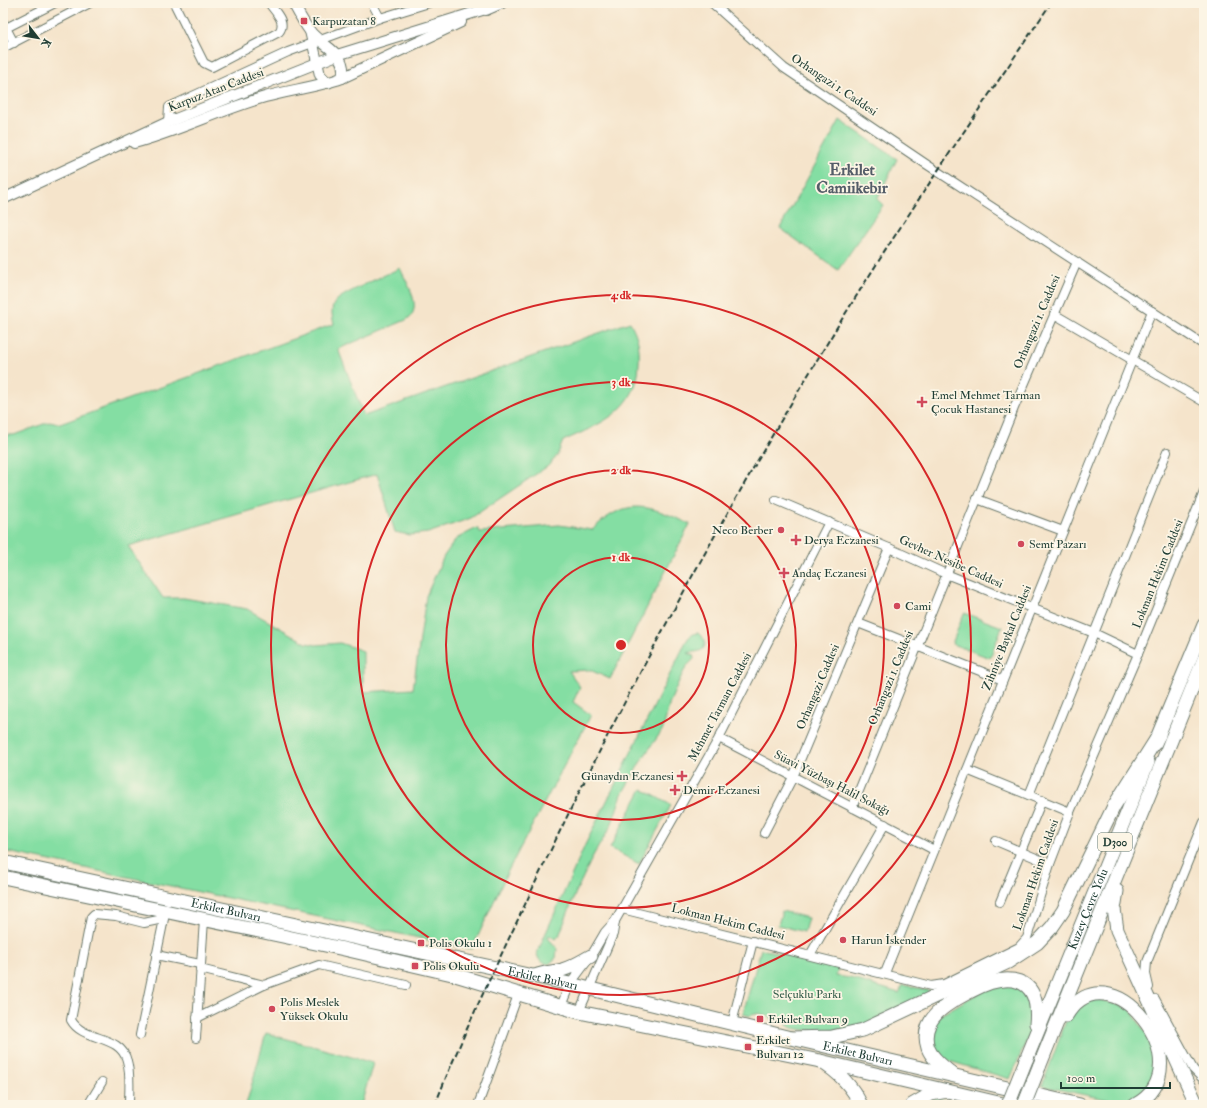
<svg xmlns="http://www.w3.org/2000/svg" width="1207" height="1108" font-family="'IM FELL Double Pica',serif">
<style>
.green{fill:#84dea3;stroke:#528e6c}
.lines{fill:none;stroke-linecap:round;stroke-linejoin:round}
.minor-casing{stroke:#6a7769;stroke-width:10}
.tertiary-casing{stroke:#6a7769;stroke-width:12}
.primary-casing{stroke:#6a7769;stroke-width:15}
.trunk-casing{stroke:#6a7769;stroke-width:15}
.minor{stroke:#fff;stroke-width:8}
.tertiary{stroke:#fff;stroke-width:10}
.primary{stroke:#fff;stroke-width:13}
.trunk{stroke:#fff;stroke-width:13}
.rail{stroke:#1f3d34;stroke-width:2;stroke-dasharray:6 3;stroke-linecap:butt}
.trunk-bridge-casing{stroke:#6a7769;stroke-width:15;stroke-linecap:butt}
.trunk-bridge{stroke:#fff;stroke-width:13}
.ring{fill:none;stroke:#d62828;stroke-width:2}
.poi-dot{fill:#d1495b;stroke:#fcf5e5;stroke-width:1.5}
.labels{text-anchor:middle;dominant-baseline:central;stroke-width:3.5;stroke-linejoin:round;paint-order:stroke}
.shield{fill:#fcf5e5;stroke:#617469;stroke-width:1}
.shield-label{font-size:11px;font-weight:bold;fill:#1f3d34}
.poi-label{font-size:12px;fill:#1f3d34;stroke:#fcf5e5;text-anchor:start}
.street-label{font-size:12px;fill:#1f3d34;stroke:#fcf5e5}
.park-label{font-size:12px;fill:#335d4a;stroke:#fcf5e5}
.district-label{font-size:16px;font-weight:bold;fill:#545d68;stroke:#fcf5e5}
.centre{fill:#d62828;stroke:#fcf5e5;stroke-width:2}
.ring-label{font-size:12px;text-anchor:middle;font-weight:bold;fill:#d62828;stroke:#fcf5e5;stroke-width:3.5;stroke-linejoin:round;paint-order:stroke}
</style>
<rect width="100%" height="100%" fill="#fcf5e5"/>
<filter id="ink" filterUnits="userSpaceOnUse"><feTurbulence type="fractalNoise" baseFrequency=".025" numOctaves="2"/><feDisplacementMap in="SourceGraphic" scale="8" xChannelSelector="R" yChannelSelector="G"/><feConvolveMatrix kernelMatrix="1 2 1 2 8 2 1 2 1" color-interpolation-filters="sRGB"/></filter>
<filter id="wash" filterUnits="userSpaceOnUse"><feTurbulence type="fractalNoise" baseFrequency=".012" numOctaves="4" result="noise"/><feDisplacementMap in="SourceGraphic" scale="16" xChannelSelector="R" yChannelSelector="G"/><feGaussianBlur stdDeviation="0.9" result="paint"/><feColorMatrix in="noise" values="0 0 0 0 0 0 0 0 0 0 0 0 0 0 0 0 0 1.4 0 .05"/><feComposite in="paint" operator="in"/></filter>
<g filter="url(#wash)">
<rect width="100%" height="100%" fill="#f5e4cb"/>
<!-- green -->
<g class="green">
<path d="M 840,120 L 897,159 L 877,199 L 883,205 L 838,270 L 780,228 Z"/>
<path d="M 400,268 C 406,282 425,309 406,320 L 338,349 L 364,416 L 630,322 C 638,336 640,347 639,363 C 638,411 600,424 563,441 L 557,456 L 548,466 L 471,518 L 428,533 L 409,535 L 395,532 L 377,474 L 128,546 L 163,598 L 184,598 L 247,609 L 306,643 L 316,645 L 340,643 L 363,651 L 363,692 L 413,689 L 426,596 L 444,556 L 456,539 L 477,528 L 480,532 L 559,525 L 592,530 C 628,495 650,506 690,524 L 610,679 L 590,670 L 569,671 L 580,687 L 573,702 L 591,715 L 509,869 L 472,949 L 3,851 L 3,435 L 14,435 L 49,422 L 60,424 L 334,324 C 332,316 330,308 336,301 C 343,293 388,274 400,268 Z"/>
<path d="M 964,613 L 1002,627 L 990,658 L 952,644 Z"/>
<path d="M 698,633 L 705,640 C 706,653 697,651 688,653 L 693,655 L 694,659 L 686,667 L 679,681 L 670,702 L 663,729 L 641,761 L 622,794 L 611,826 L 594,854 L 576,892 L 559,936 L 555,939 L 549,935 L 548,938 L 557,948 L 556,958 L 549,964 C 542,963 538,961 537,953 L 585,845 L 683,648 C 686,641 689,634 698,633 Z"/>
<path d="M 642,789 L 671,805 L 639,864 L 610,848 Z"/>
<path d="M 782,911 L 808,918 L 804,932 L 778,925 Z"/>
<path d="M 761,949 L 839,966 L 836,976 L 850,978 L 899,993 L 903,985 L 932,991 L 859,1028 L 818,1032 L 792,1028 L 787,1025 L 786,1020 L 778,1018 L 773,1019 C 763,1015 761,1011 750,1016 L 743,1014 Z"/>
<path d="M 994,984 L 1022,988 L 1035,1009 L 1030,1033 L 1010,1079 L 942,1059 L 938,1056 L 930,1037 L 937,1017 Z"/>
<path d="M 1096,998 L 1130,1009 L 1155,1047 L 1154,1079 L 1134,1100 L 1119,1102 L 1042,1086 L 1066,1021 L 1072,1012 Z"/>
<path d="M 266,1033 L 373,1063 L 361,1105 L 246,1105 Z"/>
<path d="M 936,1098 L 970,1105 L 918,1105 Z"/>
</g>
</g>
<g filter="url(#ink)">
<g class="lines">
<defs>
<g id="minor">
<path d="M 174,3 L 204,63 L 212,67 L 279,32 C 287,22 275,12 269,3"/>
<path d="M 372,3 L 380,18"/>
<path d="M 712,3 L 784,68 L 926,164 L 1204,345"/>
<path d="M 3,22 L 14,43"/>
<path d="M 6,28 L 55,3"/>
<path d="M 3,48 L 90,3"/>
<path d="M 168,122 L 169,107 L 288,52 L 380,18 L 429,3"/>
<path d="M 1054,314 L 1204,402"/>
<path d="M 977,499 L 1063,531"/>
<path d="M 776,500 L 889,548 L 946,574 L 1094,633 L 1138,654"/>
<path d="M 858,623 L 1003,680"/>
<path d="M 719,738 L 934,850"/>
<path d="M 967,770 L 1070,812"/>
<path d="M 1029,795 L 1167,452"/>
<path d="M 852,808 L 1014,408 L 1077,262"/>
<path d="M 764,833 L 793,777 L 889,548"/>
<path d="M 996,841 L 1050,864"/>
<path d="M 1000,902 L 1042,800"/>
<path d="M 622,909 L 931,986 L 944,984 L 1019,947 L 1027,938 L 1050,864 L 1070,812 L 1138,654 L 1204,492"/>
<path d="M 156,955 L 200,964"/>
<path d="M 810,955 L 885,824"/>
<path d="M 200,969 L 264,985"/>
<path d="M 885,973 L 1152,311"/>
<path d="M 1149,987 L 1146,974 L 1147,962 L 1204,822"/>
<path d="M 1155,999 L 1193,1069 L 1204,1080"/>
<path d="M 561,1006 L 570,984 L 591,956 L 605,932 L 615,921 L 719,738 L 829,522"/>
<path d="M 579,1012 L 613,934 L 615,922"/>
<path d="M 197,1018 L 264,985 L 319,965 L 406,985"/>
<path d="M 732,1023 L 753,941"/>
<path d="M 140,1035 L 165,914"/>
<path d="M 196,1038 L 204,920"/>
<path d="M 88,1105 L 102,1082"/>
<path d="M 129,1105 C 129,1091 131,1074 127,1061 C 121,1034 83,1042 71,1020 L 91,917 L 94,914 L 116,916 L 144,923 L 163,919"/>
<path d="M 478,1105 L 519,992"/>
</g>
<g id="tertiary">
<path d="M 293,3 C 298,12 303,22 309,30 C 322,47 349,53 342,78"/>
<path d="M 486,10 L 502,3"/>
<path d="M 310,31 L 320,75 L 328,83"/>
<path d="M 134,143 C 178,131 220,110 265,97 C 290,90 317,87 342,78 L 461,22"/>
<path d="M 3,199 L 168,122 L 337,55 L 492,7"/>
</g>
<g id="primary">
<path id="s1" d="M 3,862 L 570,984 L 791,1038 L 1080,1105"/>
<path d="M 3,877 L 344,949 L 452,974 L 579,1012 L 820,1061 L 1007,1105"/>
<path d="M 535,976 C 544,972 553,972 562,970 C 573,967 582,961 591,956"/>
</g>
<g id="trunk">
<path d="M 1155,743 L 1204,625"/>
<path d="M 1117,891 L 1114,909 L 1117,930 L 1197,1105"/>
<path d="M 1066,1016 C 1108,944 1207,1066 1135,1105"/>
<path d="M 791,1038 L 832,1037 L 863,1030 L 1008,962 L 1037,943 L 1052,927 L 1063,911 L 1114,806 L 1159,735"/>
<path id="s2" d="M 1026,1060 L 1148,762"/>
<path d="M 820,1061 C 839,1072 852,1086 861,1105"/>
<path d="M 1039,1067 L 1204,659"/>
<path d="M 952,1074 C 944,1067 932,1059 928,1048 C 918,1018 950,1002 971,991 C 1007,972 1041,974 1036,1024"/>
<path d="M 912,1105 L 931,1094 L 947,1091"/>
</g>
</defs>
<!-- minor casing -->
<use href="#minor" class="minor-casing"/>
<!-- tertiary casing -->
<use href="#tertiary" class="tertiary-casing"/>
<!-- primary casing -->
<use href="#primary" class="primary-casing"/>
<!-- trunk casing -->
<use href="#trunk" class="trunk-casing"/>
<!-- minor -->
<use href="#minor" class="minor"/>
<!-- tertiary -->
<use href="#tertiary" class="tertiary"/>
<!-- primary -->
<use href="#primary" class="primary"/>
<!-- trunk -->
<use href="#trunk" class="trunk"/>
<!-- rail -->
<path class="rail" d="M 435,1105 C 465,1028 502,954 537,879 C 625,693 724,513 831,337 C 900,224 976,114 1051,3"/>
<defs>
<g id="trunk-bridge">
<path d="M 1008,1105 L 1026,1060"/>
<path d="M 1024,1105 L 1039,1067"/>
</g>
</defs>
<!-- trunk-bridge casing -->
<use href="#trunk-bridge" class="trunk-bridge-casing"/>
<!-- trunk-bridge -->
<use href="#trunk-bridge" class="trunk-bridge"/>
</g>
</g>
<!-- distance rings -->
<g class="ring">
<circle cx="621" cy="645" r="88"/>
<circle cx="621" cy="645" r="175"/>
<circle cx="621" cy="645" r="263"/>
<circle cx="621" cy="645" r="350"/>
</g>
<!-- markers -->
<g class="poi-dot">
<rect x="300" y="17" width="8" height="8" rx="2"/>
<path d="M920 396h4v4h4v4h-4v4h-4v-4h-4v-4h4z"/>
<circle cx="781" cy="530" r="4"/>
<path d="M794 534h4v4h4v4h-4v4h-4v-4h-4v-4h4z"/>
<circle cx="1021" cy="544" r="4"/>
<path d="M782 567h4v4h4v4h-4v4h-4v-4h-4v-4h4z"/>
<circle cx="897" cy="606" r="4"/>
<path d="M680 770h4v4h4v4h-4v4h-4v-4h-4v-4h4z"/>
<path d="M673 784h4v4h4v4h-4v4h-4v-4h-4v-4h4z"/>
<circle cx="843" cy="940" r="4"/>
<rect x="417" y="939" width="8" height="8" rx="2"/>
<rect x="411" y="962" width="8" height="8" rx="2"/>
<circle cx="272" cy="1009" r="4"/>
<rect x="756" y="1015" width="8" height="8" rx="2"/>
<rect x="744" y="1043" width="8" height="8" rx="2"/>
</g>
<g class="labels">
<!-- shield labels -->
<rect class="shield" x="1098" y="833" width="34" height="18" rx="3"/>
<g class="shield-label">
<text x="1115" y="842">D300</text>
</g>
<!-- poi labels -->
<g class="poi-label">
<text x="312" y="21">Karpuzatan 8</text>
<text x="931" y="395">Emel Mehmet Tarman<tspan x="931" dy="14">Çocuk Hastanesi</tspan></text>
<text x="773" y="530" text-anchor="end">Neco Berber</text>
<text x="804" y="540">Derya Eczanesi</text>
<text x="1029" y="544">Semt Pazarı</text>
<text x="792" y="573">Andaç Eczanesi</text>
<text x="905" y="606">Cami</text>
<text x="674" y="776" text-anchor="end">Günaydın Eczanesi</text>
<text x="683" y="790">Demir Eczanesi</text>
<text x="851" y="940">Harun İskender</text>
<text x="429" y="943">Polis Okulu 1</text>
<text x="423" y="966">Polis Okulu</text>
<text x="280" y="1002">Polis Meslek<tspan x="280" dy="14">Yüksek Okulu</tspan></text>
<text x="768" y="1019">Erkilet Bulvarı 9</text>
<text x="756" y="1040">Erkilet<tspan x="756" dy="14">Bulvarı 12</tspan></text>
</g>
<!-- street labels -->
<g class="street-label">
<text transform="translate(834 85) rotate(34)">Orhangazi 1. Caddesi</text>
<text transform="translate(216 90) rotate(-21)">Karpuz Atan Caddesi</text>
<text transform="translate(1037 322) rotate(-67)">Orhangazi 1. Caddesi</text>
<text transform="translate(951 562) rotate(24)">Gevher Nesibe Caddesi</text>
<text transform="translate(1158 574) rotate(-68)">Lokman Hekim Caddesi</text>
<text transform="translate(1007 638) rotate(-68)">Zihniye Baykal Caddesi</text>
<text transform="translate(891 678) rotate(-68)">Orhangazi 1. Caddesi</text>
<text transform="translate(818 687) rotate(-67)">Orhangazi Caddesi</text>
<text transform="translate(720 707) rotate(-62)">Mehmet Tarman Caddesi</text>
<text transform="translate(832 783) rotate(27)">Süavi Yüzbaşı Halil Sokağı</text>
<text transform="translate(1036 875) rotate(-71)">Lokman Hekim Caddesi</text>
<text stroke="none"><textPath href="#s1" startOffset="228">Erkilet Bulvarı</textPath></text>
<text stroke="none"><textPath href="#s2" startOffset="163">Kuzey Çevre Yolu</textPath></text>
<text transform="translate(728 922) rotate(14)">Lokman Hekim Caddesi</text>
<text stroke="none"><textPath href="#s1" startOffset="552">Erkilet Bulvarı</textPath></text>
<text stroke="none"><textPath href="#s1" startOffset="876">Erkilet Bulvarı</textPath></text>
</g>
<!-- park labels -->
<g class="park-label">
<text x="807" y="994">Selçuklu Parkı</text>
</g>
<!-- district labels -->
<g class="district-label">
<text x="852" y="170">Erkilet<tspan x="852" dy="18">Camiikebir</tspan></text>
</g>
</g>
<circle cx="621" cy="645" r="6" class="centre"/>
<g class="ring-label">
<text x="621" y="299">4 dk</text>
<text x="621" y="386">3 dk</text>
<text x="621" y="474">2 dk</text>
<text x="621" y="561">1 dk</text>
</g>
<!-- margin -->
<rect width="1207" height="1108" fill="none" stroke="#fcf5e5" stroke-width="16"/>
<!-- north arrow -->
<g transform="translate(38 38) rotate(121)" stroke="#fcf5e5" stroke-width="3" paint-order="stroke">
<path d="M0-3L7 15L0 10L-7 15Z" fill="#1f3d34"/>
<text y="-6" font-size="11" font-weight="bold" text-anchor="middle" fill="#1f3d34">K</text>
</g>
<!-- scale -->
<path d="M1061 1082v6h109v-6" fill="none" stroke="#1f3d34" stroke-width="2"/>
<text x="1067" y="1082" font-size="12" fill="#1f3d34" stroke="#fcf5e5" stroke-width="3" paint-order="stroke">100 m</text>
</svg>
